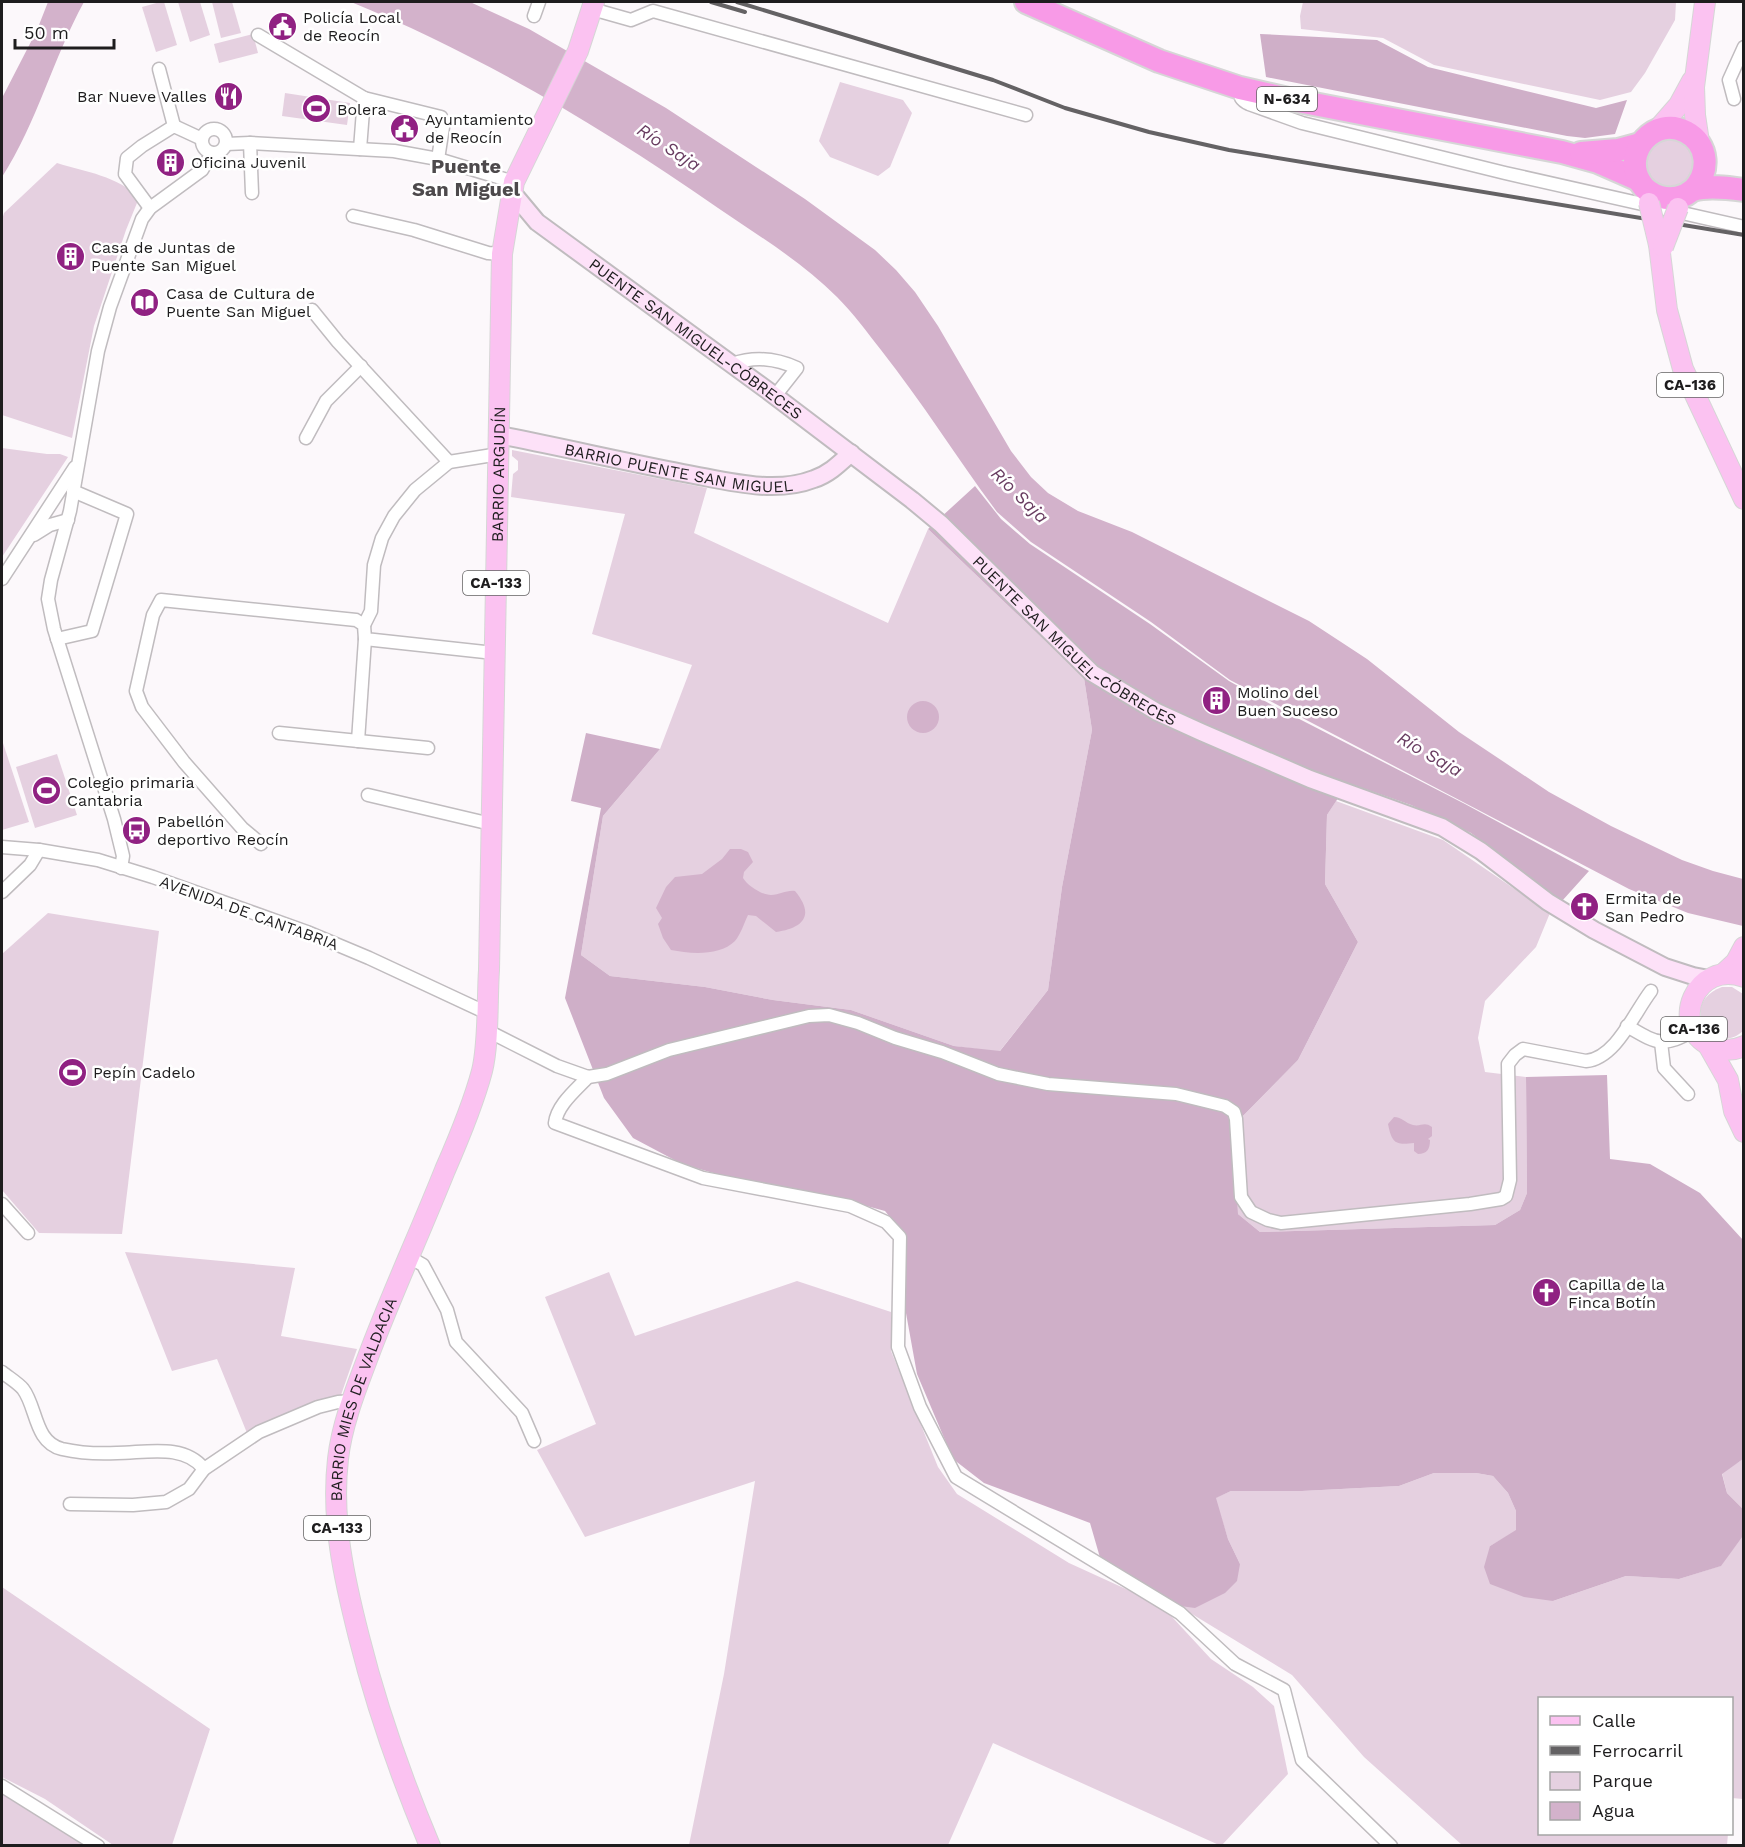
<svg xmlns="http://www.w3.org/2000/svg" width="1745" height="1847" font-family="'Work Sans',sans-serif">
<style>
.green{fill:#e5d0e0}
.forest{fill:#cfafc8}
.water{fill:#d3b2cb}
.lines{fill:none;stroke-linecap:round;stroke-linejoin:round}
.street-casing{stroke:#c0bcbf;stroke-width:15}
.secondary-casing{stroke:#c0bcbf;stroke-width:20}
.primary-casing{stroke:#d6d6d6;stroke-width:22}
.highway-casing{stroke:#d6d6d6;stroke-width:26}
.street{stroke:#fff;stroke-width:12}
.secondary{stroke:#fde1f8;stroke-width:16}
.primary{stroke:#fbc2f1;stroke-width:20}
.highway{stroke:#f89ae7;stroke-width:22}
.rail{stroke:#646264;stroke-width:4}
.primary-bridge-casing{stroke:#d6d6d6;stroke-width:22;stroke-linecap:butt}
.primary-bridge{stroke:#fbc2f1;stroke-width:20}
.labels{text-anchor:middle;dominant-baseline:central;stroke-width:5;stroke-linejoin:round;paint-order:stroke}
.shield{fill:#fff;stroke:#626162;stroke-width:1.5}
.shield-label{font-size:15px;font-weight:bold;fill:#1e1d1e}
.poi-label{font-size:16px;fill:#1e1d1e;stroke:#fff;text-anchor:start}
.street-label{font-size:16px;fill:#1e1d1e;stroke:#fff}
.water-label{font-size:18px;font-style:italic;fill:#693d61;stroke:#fff}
.quarter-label{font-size:20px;font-weight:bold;fill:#4d4a4c;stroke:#fff}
</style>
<rect width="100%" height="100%" fill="#fcf8fb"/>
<!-- green -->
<g class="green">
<path d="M 160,2 L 164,2 L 177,45 L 156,52 L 142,7 Z"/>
<path d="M 178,2 L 200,2 L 210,35 L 190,42 Z"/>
<path d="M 212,2 L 232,2 L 241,33 L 221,38 Z"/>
<path d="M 1303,2 L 1676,2 L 1675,20 L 1645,73 L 1631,92 L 1600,100 L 1434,65 L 1383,38 L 1301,29 L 1300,16 Z"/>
<path d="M 253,34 L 258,53 L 219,63 L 214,44 Z"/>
<path d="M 840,82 L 903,100 L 912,113 L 890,167 L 878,176 L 830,157 L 819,141 Z"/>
<path d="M 285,93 L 350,103 L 347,125 L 282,116 Z"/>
<path d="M 1675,136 L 1696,154 L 1691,181 L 1666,191 L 1645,176 C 1644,143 1643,146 1675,136 Z"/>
<path d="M 57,163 C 86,172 118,176 139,198 L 126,230 L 94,326 L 72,438 L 2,415 L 2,220 L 4,213 Z"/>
<path d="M 2,448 L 47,454 L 60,454 L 68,457 L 2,557 Z"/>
<path d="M 512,450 L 707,488 L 694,533 L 888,623 L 928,529 L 1084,678 L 1092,730 L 1062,887 L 1048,990 L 999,1052 L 954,1046 L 851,1010 L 773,1000 L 705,987 L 610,976 L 581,955 L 603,816 L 660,749 L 692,665 L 592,634 L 625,514 L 511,497 L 513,474 L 518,470 L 518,461 L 512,456 Z"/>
<path d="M 3,743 L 29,822 L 2,830 L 2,744 Z"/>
<path d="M 57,754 L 77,815 L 35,828 L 16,767 Z"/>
<path d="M 1336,801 L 1443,840 L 1550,913 L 1536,947 L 1485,1001 L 1478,1038 L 1485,1072 L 1526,1077 L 1527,1193 L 1520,1210 L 1495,1225 L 1260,1232 L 1238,1214 L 1234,1125 L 1298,1060 L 1358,942 L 1325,884 L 1327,815 Z"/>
<path d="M 48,913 L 159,931 L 122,1234 L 39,1233 L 2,1190 L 2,954 Z"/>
<path d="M 1722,987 L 1732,987 L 1743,994 L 1743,1031 C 1714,1058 1676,1004 1722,987 Z"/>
<path d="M 125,1252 L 295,1268 L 281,1336 L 357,1349 L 341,1395 L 247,1433 L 217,1359 L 172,1371 Z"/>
<path d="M 609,1272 L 635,1336 L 797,1281 L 891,1312 L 891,1351 L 938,1467 L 957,1494 L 1069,1563 L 1161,1605 L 1211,1659 L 1253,1687 L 1274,1706 L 1288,1774 L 1222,1845 L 1219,1845 L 993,1743 L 948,1845 L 689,1845 L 724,1674 L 755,1481 L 585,1537 L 537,1450 L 596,1424 L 545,1297 Z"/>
<path d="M 1743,1459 L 1743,1509 L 1727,1493 L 1722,1473 Z"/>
<path d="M 1434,1473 L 1476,1473 L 1493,1476 L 1508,1493 L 1516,1511 L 1516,1531 L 1490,1546 L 1553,1601 L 1626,1576 L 1679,1579 L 1720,1566 L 1743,1536 L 1743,1799 L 1732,1798 L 1732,1698 L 1540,1698 L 1540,1834 L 1728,1834 L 1727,1845 L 1462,1845 L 1364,1757 L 1292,1675 L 1169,1600 L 1240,1564 L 1228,1539 L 1215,1498 L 1231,1491 L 1302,1491 L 1399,1486 Z"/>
<path d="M 2,1587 L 210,1729 L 172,1845 L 113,1845 L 45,1799 L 2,1777 Z"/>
<path d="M 2,1793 L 87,1845 L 2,1845 Z"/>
</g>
<!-- forest -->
<g class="forest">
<path d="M 1260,34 L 1377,40 L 1428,67 L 1596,108 L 1627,100 L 1615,134 L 1585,138 L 1567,136 L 1266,77 Z"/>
<path d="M 975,486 L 1001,519 L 1030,544 L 1150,624 L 1229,681 L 1272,705 L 1465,804 L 1589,871 L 1562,901 L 1471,833 L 1411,805 L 1348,783 L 1327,815 L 1325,884 L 1358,942 L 1298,1060 L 1234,1125 L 1238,1214 L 1260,1232 L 1495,1225 L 1520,1210 L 1527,1193 L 1526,1077 L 1607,1075 L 1610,1159 L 1650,1164 L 1700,1193 L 1743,1240 L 1743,1459 L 1722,1474 L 1727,1493 L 1743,1509 L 1743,1536 L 1721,1566 L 1679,1579 L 1626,1576 L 1553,1601 L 1524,1597 L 1490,1584 L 1484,1567 L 1490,1546 L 1516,1530 L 1516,1511 L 1508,1493 L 1493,1476 L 1476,1473 L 1434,1473 L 1399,1486 L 1302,1491 L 1231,1491 L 1216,1498 L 1228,1539 L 1240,1564 L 1237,1581 L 1225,1593 L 1195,1608 L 1180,1606 L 1101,1561 L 1090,1523 L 984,1483 L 953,1459 L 917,1374 L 902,1291 L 906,1237 L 885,1211 L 841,1199 L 734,1179 L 682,1164 L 633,1138 L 604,1098 L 565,998 L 601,808 L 571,801 L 586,733 L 660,749 L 603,816 L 581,955 L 610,976 L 705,987 L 773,1000 L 851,1010 L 954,1046 L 1000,1051 L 1048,990 L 1062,887 L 1092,730 L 1084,678 L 928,529 Z"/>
</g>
<!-- water -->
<g class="water">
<path d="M 48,2 L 84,2 C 53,58 37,123 2,177 L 2,98 L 37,30 Z"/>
<path d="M 351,2 L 470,2 L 529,29 L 666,108 L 805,199 L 875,250 L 896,270 L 915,292 L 938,326 L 1011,451 L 1031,477 L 1048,493 L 1078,511 L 1132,532 L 1309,621 L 1367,659 L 1459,732 L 1549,792 L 1611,826 L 1682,860 L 1713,871 L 1743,879 L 1743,926 L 1688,913 L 1629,889 L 1230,680 L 1151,622 L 1031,542 L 997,512 C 957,458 922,402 881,350 C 867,332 853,313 837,297 C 802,262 759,236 718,208 C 603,128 481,55 351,2 Z"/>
<circle cx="923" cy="717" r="16"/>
<path d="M 730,849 L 741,849 L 748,852 L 753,862 L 744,872 L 743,878 C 748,886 762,895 771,895 C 780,895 786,890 795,891 C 815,915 804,928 776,932 L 756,916 L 748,915 C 744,923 741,934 735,941 C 720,956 691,954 671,950 L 663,938 L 658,924 L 662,918 L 656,908 L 666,887 L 675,877 L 702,874 L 722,859 Z"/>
<path d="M 1394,1117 C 1402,1117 1405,1123 1413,1125 C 1421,1127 1424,1121 1432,1127 L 1432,1136 L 1428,1139 L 1430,1140 C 1430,1149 1427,1154 1418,1154 L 1414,1151 L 1414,1143 C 1396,1145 1392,1144 1388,1124 Z"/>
</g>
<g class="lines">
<defs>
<g id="street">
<path d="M 592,9 L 631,20 L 653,11 L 1026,115"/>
<path d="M 534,16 L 539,2"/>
<path d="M 258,35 L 364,98 L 441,117 L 443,127 L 438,159"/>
<path d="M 159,69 L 174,126"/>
<path d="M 1240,88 C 1239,97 1241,100 1249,104 L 1302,123 L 1505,173 L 1744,227"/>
<path d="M 1734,99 L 1729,80 L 1744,47"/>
<circle cx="214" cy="141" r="12"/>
<path d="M 250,143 L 252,193"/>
<path d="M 226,144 L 250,143 L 394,151 L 438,159 L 514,182"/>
<path d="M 360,149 L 364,98"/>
<path d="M 150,208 L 125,174 L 127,158 L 142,146 L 174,126 L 202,139"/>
<path d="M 353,216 L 414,230 L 488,253 L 502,254"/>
<path d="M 312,310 L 338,342 L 449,462"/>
<path d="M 732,364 C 755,356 775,358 797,368 L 775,396"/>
<path d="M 306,438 L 326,401 L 361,366"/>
<path d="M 34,535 L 50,525 L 68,520"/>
<path d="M 2,579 L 75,467"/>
<path d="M 364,625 L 371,611 L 374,565 L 382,538 L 394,516 L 415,490 L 449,462 L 499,454"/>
<path d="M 57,639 L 92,631 L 127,514 L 73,491"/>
<path d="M 279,733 L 428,748"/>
<path d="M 358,741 L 365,639"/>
<path d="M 368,795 L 491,824"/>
<path d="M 261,844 L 242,828 L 184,762 L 142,707 L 136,691 L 153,615 L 161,600 L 356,620 L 364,625 L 365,639 L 494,653"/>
<path d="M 2,847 L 39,850 L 98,860 L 153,877 L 307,932 L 369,958 L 487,1013"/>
<path d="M 121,868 L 123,856 L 114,819 L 54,629 L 48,599 L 51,580 L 70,511 L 98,351 L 110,307 L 142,219 L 150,208 L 202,170 L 212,153"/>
<path d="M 2,892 L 30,865 L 39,850"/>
<path d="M 1627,1026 C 1658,1044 1662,1048 1695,1030"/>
<path d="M 486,1030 L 557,1066 L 588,1077 L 607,1074 L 669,1050 L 809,1016 L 829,1015 L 858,1023 L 895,1038 L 942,1052 L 998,1074 L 1048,1084 L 1176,1094 L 1225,1106 L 1234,1112 L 1236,1119 L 1241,1197 L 1251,1212 L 1268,1220 L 1281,1223 L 1470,1204 L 1501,1199 L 1506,1196 L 1510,1180 L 1508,1064 L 1515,1055 L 1523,1049 L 1586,1061 C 1616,1058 1634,1013 1651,991"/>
<path d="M 1661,1042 L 1664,1068 L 1688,1094"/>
<path d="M 588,1077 C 576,1090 557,1105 555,1123 L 703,1178 L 850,1206 L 886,1222 L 900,1237 L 898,1347 L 920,1407 L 956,1477 L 1180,1613 L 1235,1664 L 1284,1690 L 1302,1760 L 1391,1846"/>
<path d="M 2,1204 L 28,1233"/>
<path d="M 409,1257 L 423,1265 L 447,1310 L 456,1342 L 522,1413 L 534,1441"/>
<path d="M 2,1372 C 8,1377 18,1383 23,1389 C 37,1407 34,1442 62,1449 C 80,1453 99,1454 117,1453 C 145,1453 184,1443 204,1469"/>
<path d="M 70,1504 L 133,1505 L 166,1502 L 189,1489 L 204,1469 L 259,1432 L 318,1407 L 338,1402 L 352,1401"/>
<path d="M 2,1786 L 98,1846"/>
</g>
<g id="secondary">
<path id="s1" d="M 512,192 L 537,222 L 767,390 L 912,500 L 941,524 L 1092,673 L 1157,712 L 1201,732 L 1310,779 L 1442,827 L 1481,851 L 1548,902 L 1594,930 L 1665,967 L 1693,976 L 1709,979"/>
<path id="s2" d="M 499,435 C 561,447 621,461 683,473 C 724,480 773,495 814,479 C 829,474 839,464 851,453"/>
</g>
<g id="primary">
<path d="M 1658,129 L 1679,105 L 1692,81"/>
<path d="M 1699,142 L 1695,115 L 1694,87 L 1705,2"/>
<path d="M 1659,245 L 1667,310 L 1683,369 L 1744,499"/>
<path d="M 1723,974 L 1736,962 L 1744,947"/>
<path d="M 1744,977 C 1696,959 1668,1026 1711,1046 C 1722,1051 1733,1051 1744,1046"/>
<path d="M 1707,1043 L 1728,1080 L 1734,1111 L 1744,1132"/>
<path id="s3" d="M 430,1846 C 401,1777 377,1709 359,1637 C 344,1578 331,1520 338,1459 C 342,1422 358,1384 371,1349 C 394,1289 421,1230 445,1170 C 459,1138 473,1105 482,1071 C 489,1043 487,999 489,970 L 502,254 L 514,182 L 578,51 L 594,2"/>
</g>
<g id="highway">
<path d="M 1026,2 L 1159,61 L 1240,88 L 1288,99 L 1562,152 L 1598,162 L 1639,180"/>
<path d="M 1581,153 L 1618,150 L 1640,144"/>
<path d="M 1693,190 C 1710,173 1709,144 1686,132 C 1655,115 1622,152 1640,182 C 1649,197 1669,202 1685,195 C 1688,194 1690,191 1693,190 C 1707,185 1729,188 1744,190"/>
</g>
</defs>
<!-- street casing -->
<use href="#street" class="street-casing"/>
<!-- secondary casing -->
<use href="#secondary" class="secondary-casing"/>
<!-- primary casing -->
<use href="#primary" class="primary-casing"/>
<!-- highway casing -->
<use href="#highway" class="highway-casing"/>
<!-- street -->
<use href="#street" class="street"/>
<!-- secondary -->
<use href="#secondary" class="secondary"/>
<!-- primary -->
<use href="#primary" class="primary"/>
<!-- highway -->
<use href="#highway" class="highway"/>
<!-- rail -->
<g class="rail">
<path d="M 711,2 L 745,12"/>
<path d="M 737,2 L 993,80 L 1065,108 L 1149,132 L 1229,150 L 1744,235"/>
</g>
<defs>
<g id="primary-bridge">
<path d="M 1649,203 L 1659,245"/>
<path d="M 1663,247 L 1678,208"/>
</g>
</defs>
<!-- primary-bridge casing -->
<use href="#primary-bridge" class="primary-bridge-casing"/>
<!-- primary-bridge -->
<use href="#primary-bridge" class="primary-bridge"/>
</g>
<!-- icons -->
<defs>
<symbol id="civic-disc" viewBox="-11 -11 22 22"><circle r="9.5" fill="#902182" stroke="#fff"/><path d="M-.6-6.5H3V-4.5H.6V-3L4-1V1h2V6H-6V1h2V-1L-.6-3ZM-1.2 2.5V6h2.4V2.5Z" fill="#fff"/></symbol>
<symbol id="restaurant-disc" viewBox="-11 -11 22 22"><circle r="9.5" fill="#902182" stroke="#fff"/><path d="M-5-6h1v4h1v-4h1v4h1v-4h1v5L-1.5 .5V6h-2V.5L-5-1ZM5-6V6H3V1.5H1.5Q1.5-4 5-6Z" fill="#fff"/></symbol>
<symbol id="stadium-disc" viewBox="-11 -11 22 22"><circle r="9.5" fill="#902182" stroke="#fff"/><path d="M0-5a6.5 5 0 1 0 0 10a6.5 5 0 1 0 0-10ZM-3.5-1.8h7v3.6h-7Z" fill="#fff"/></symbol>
<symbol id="building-disc" viewBox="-11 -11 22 22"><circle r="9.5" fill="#902182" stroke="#fff"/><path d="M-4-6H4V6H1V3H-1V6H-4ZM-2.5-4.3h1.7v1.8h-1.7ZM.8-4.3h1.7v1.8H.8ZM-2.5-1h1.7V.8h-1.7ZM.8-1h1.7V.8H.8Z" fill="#fff"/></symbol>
<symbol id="library-disc" viewBox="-11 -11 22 22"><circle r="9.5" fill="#902182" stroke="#fff"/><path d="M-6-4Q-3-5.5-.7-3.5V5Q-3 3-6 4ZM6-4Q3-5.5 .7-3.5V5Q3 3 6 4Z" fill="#fff"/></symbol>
<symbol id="bus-disc" viewBox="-11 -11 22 22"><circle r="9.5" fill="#902182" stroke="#fff"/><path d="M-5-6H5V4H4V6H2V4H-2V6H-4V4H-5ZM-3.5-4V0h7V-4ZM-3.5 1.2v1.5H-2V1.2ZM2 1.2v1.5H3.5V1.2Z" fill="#fff"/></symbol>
<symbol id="church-disc" viewBox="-11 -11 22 22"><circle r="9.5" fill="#902182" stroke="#fff"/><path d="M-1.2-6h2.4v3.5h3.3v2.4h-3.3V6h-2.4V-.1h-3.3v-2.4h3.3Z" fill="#fff"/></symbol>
</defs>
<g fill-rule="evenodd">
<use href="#civic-disc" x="266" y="10" width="33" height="33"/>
<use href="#restaurant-disc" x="212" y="80" width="33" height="33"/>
<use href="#stadium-disc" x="300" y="92" width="33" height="33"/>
<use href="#civic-disc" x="388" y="112" width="33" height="33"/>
<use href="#building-disc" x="154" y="146" width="33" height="33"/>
<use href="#building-disc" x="54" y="240" width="33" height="33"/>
<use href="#library-disc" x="128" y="286" width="33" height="33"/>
<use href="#building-disc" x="1200" y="684" width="33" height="33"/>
<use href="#stadium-disc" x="30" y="774" width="33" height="33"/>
<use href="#bus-disc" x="120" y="814" width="33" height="33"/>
<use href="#church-disc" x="1568" y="890" width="33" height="33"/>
<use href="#stadium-disc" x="56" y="1056" width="33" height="33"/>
<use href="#church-disc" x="1530" y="1276" width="33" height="33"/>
</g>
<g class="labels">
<!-- shield labels -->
<g class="shield">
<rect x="1257" y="87" width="60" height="24" rx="4.5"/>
<rect x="1657" y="373" width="66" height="24" rx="4.5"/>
<rect x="463" y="571" width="66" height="24" rx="4.5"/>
<rect x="1661" y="1017" width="66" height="24" rx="4.5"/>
<rect x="304" y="1516" width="66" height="24" rx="4.5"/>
</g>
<g class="shield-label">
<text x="1287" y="99">N-634</text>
<text x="1690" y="385">CA-136</text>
<text x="496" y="583">CA-133</text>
<text x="1694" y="1029">CA-136</text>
<text x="337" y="1528">CA-133</text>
</g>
<!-- poi labels -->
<g class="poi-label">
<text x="303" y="17">Policía Local<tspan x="303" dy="18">de Reocín</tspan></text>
<text x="207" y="96" text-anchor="end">Bar Nueve Valles</text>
<text x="337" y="109">Bolera</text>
<text x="425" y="119">Ayuntamiento<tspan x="425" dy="18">de Reocín</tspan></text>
<text x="191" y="162">Oficina Juvenil</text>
<text x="91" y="247">Casa de Juntas de<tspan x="91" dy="18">Puente San Miguel</tspan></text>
<text x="166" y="293">Casa de Cultura de<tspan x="166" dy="18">Puente San Miguel</tspan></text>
<text x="1237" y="692">Molino del<tspan x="1237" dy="18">Buen Suceso</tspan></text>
<text x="67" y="782">Colegio primaria<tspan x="67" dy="18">Cantabria</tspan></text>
<text x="157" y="821">Pabellón<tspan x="157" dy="18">deportivo Reocín</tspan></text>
<text x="1605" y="898">Ermita de<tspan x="1605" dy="18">San Pedro</tspan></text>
<text x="93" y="1072">Pepín Cadelo</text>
<text x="1568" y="1284">Capilla de la<tspan x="1568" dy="18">Finca Botín</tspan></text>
</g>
<!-- street labels -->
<g class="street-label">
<text stroke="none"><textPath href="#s1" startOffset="236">PUENTE SAN MIGUEL-CÓBRECES</textPath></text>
<text stroke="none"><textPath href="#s2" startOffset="183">BARRIO PUENTE SAN MIGUEL</textPath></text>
<text stroke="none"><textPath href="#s3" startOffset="1413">BARRIO ARGUDÍN</textPath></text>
<text stroke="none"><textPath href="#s1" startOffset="722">PUENTE SAN MIGUEL-CÓBRECES</textPath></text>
<text transform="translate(249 913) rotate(20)">AVENIDA DE CANTABRIA</text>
<text stroke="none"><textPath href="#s3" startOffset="465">BARRIO MIES DE VALDACIA</textPath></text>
</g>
<!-- water labels -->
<g class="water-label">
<text transform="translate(669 147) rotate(33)">Río Saja</text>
<text transform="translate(1020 495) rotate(44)">Río Saja</text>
<text transform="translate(1430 754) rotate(30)">Río Saja</text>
</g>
<!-- quarter labels -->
<g class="quarter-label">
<text x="466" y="166">Puente<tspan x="466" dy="23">San Miguel</tspan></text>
</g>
</g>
<!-- border -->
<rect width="1745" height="1847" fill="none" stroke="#1e1d1e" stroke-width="6"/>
<!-- legend -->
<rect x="1538" y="1697" width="195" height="138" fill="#ffffff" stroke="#a5a5a5" stroke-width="1.5"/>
<rect x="1550" y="1716" width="30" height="9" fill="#fbc2f1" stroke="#a5a5a5" stroke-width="1.5"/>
<text x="1592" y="1727" font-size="18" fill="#1e1d1e">Calle</text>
<rect x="1550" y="1746" width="30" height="9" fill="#646264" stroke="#a5a5a5" stroke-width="1.5"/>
<text x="1592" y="1757" font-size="18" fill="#1e1d1e">Ferrocarril</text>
<rect x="1550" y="1772" width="30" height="18" fill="#e5d0e0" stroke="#a5a5a5" stroke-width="1.5"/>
<text x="1592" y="1787" font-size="18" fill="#1e1d1e">Parque</text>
<rect x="1550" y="1802" width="30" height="18" fill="#d3b2cb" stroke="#a5a5a5" stroke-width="1.5"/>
<text x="1592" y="1817" font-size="18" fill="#1e1d1e">Agua</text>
<!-- scale -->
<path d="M15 39v9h99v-9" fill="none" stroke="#1e1d1e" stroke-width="3"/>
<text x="24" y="39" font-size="18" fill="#1e1d1e" stroke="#ffffff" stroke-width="4.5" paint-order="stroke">50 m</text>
</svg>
